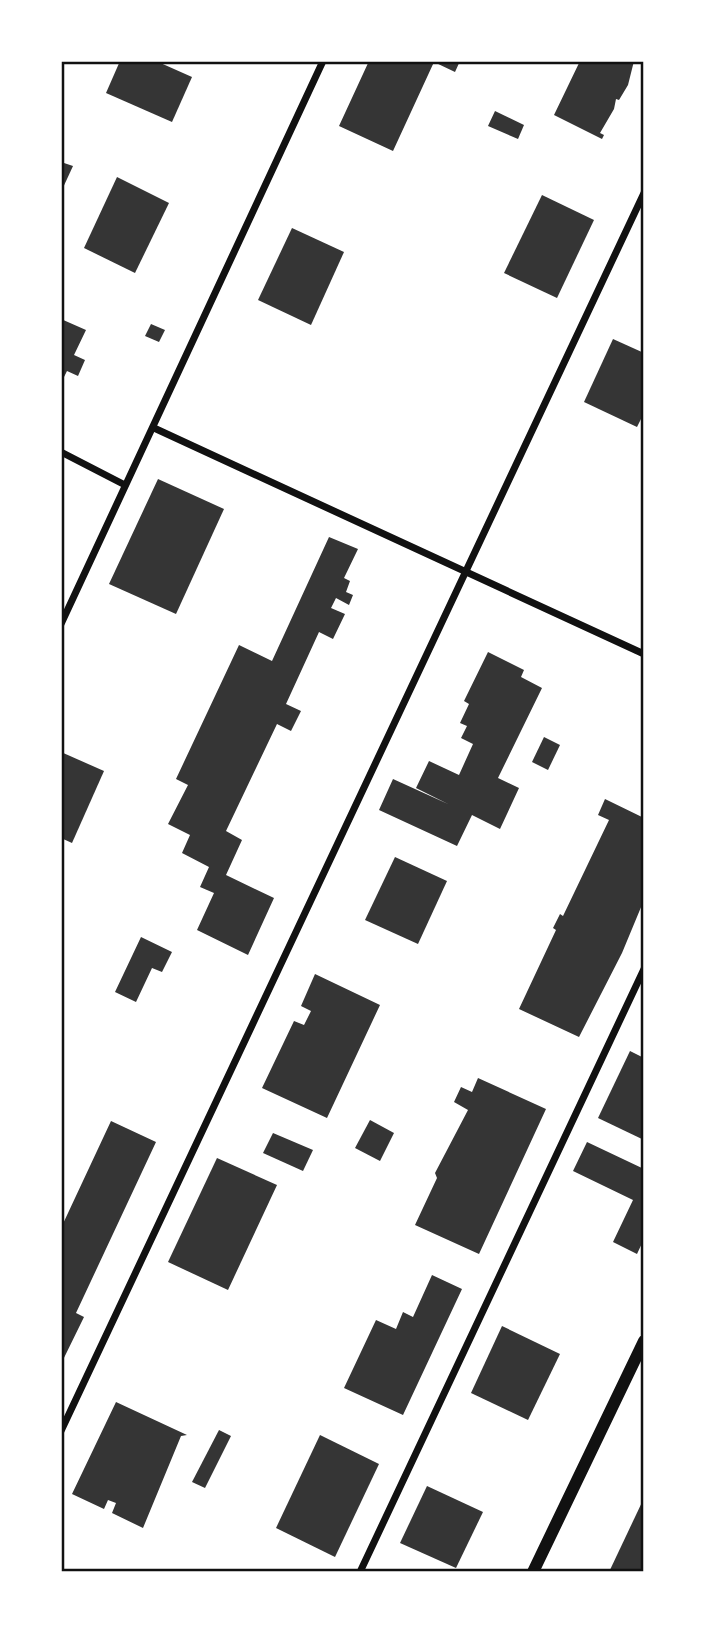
<svg xmlns="http://www.w3.org/2000/svg" width="705" height="1633" font-family="'Fira Sans',sans-serif">
<style>
.building{fill:#353535}
.lines{fill:none;stroke-linecap:round;stroke-linejoin:round}
.minor{stroke:#111;stroke-width:7}
.tertiary{stroke:#111;stroke-width:12}
.neatline{fill:none;stroke:#111;stroke-width:2.5}
</style>
<rect width="100%" height="100%" fill="#fff"/>
<!-- building -->
<g class="building">
<path d="M 120,61 L 156,61 L 192,77 L 172,122 L 106,93 Z"/>
<path d="M 369,61 L 460,61 L 455,72 L 434,62 L 393,151 L 339,126 Z"/>
<path d="M 580,61 L 634,61 L 628,85 L 619,100 L 616,99 L 614,109 L 600,133 L 604,135 L 602,139 L 554,115 Z"/>
<path d="M 495,111 L 524,125 L 518,139 L 488,126 Z"/>
<path d="M 61,162 L 73,166 L 61,192 Z"/>
<path d="M 117,177 L 169,203 L 135,273 L 84,248 Z"/>
<path d="M 542,195 L 594,220 L 557,298 L 504,273 Z"/>
<path d="M 292,228 L 344,252 L 311,325 L 258,300 Z"/>
<path d="M 61,319 L 86,330 L 74,355 L 85,360 L 78,376 L 67,371 L 61,383 Z"/>
<path d="M 151,324 L 165,330 L 159,342 L 145,336 Z"/>
<path d="M 613,339 L 644,353 L 644,413 L 637,427 L 584,402 Z"/>
<path d="M 158,479 L 224,509 L 176,614 L 109,584 Z"/>
<path d="M 329,537 L 358,549 L 344,578 L 350,581 L 346,592 L 353,595 L 349,605 L 336,598 L 331,608 L 345,614 L 333,639 L 319,632 L 286,704 L 301,711 L 291,731 L 277,724 L 226,831 L 242,840 L 226,875 L 274,898 L 248,955 L 197,930 L 214,893 L 200,887 L 209,867 L 182,853 L 190,835 L 168,824 L 188,785 L 176,779 L 239,645 L 272,661 Z"/>
<path d="M 488,652 L 524,670 L 521,677 L 542,688 L 498,778 L 519,788 L 500,829 L 472,815 L 457,846 L 379,810 L 393,779 L 448,804 L 416,788 L 429,761 L 459,775 L 473,744 L 461,738 L 467,726 L 460,723 L 469,704 L 464,701 Z"/>
<path d="M 544,737 L 560,745 L 548,770 L 532,762 Z"/>
<path d="M 61,752 L 104,771 L 72,843 L 61,838 Z"/>
<path d="M 605,799 L 644,818 L 644,900 L 622,953 L 579,1037 L 519,1009 L 556,930 L 553,928 L 560,914 L 563,916 L 609,820 L 598,815 Z"/>
<path d="M 395,857 L 447,881 L 418,944 L 365,920 Z"/>
<path d="M 141,937 L 172,952 L 162,972 L 152,968 L 136,1002 L 115,992 Z"/>
<path d="M 315,974 L 380,1005 L 327,1118 L 262,1088 L 294,1021 L 304,1025 L 311,1011 L 301,1006 Z"/>
<path d="M 630,1051 L 644,1058 L 644,1140 L 598,1118 Z"/>
<path d="M 478,1078 L 546,1109 L 479,1254 L 415,1225 L 437,1178 L 435,1173 L 468,1110 L 454,1102 L 461,1087 L 472,1092 Z"/>
<path d="M 370,1120 L 394,1133 L 380,1161 L 355,1148 Z"/>
<path d="M 111,1121 L 156,1142 L 76,1313 L 84,1317 L 61,1364 L 61,1228 Z"/>
<path d="M 273,1133 L 313,1150 L 303,1171 L 263,1153 Z"/>
<path d="M 587,1142 L 644,1169 L 644,1239 L 637,1254 L 613,1242 L 633,1200 L 573,1171 Z"/>
<path d="M 217,1158 L 277,1185 L 228,1290 L 168,1262 Z"/>
<path d="M 432,1275 L 462,1289 L 403,1415 L 344,1388 L 376,1320 L 396,1329 L 403,1312 L 413,1317 Z"/>
<path d="M 502,1326 L 560,1354 L 528,1420 L 471,1393 Z"/>
<path d="M 116,1402 L 187,1435 L 181,1436 L 143,1528 L 112,1513 L 116,1503 L 108,1500 L 104,1509 L 72,1494 Z"/>
<path d="M 219,1430 L 231,1436 L 205,1488 L 192,1482 Z"/>
<path d="M 320,1435 L 379,1464 L 335,1557 L 276,1528 Z"/>
<path d="M 427,1486 L 483,1512 L 456,1568 L 400,1543 Z"/>
<path d="M 644,1498 L 644,1572 L 609,1572 Z"/>
</g>
<g class="lines">
<!-- minor -->
<g class="minor">
<path d="M 154,428 L 644,654"/>
<path d="M 61,452 L 125,485"/>
<path d="M 61,624 L 323,61"/>
<path d="M 61,1431 L 644,193"/>
<path d="M 360,1572 L 644,969"/>
</g>
<!-- tertiary -->
<path class="tertiary" d="M 533,1572 L 644,1341"/>
</g>
<!-- border -->
<rect width="705" height="1633" fill="none" stroke="#ffffff" stroke-width="126"/>
<rect x="63" y="63" width="579" height="1507" class="neatline"/>
</svg>
